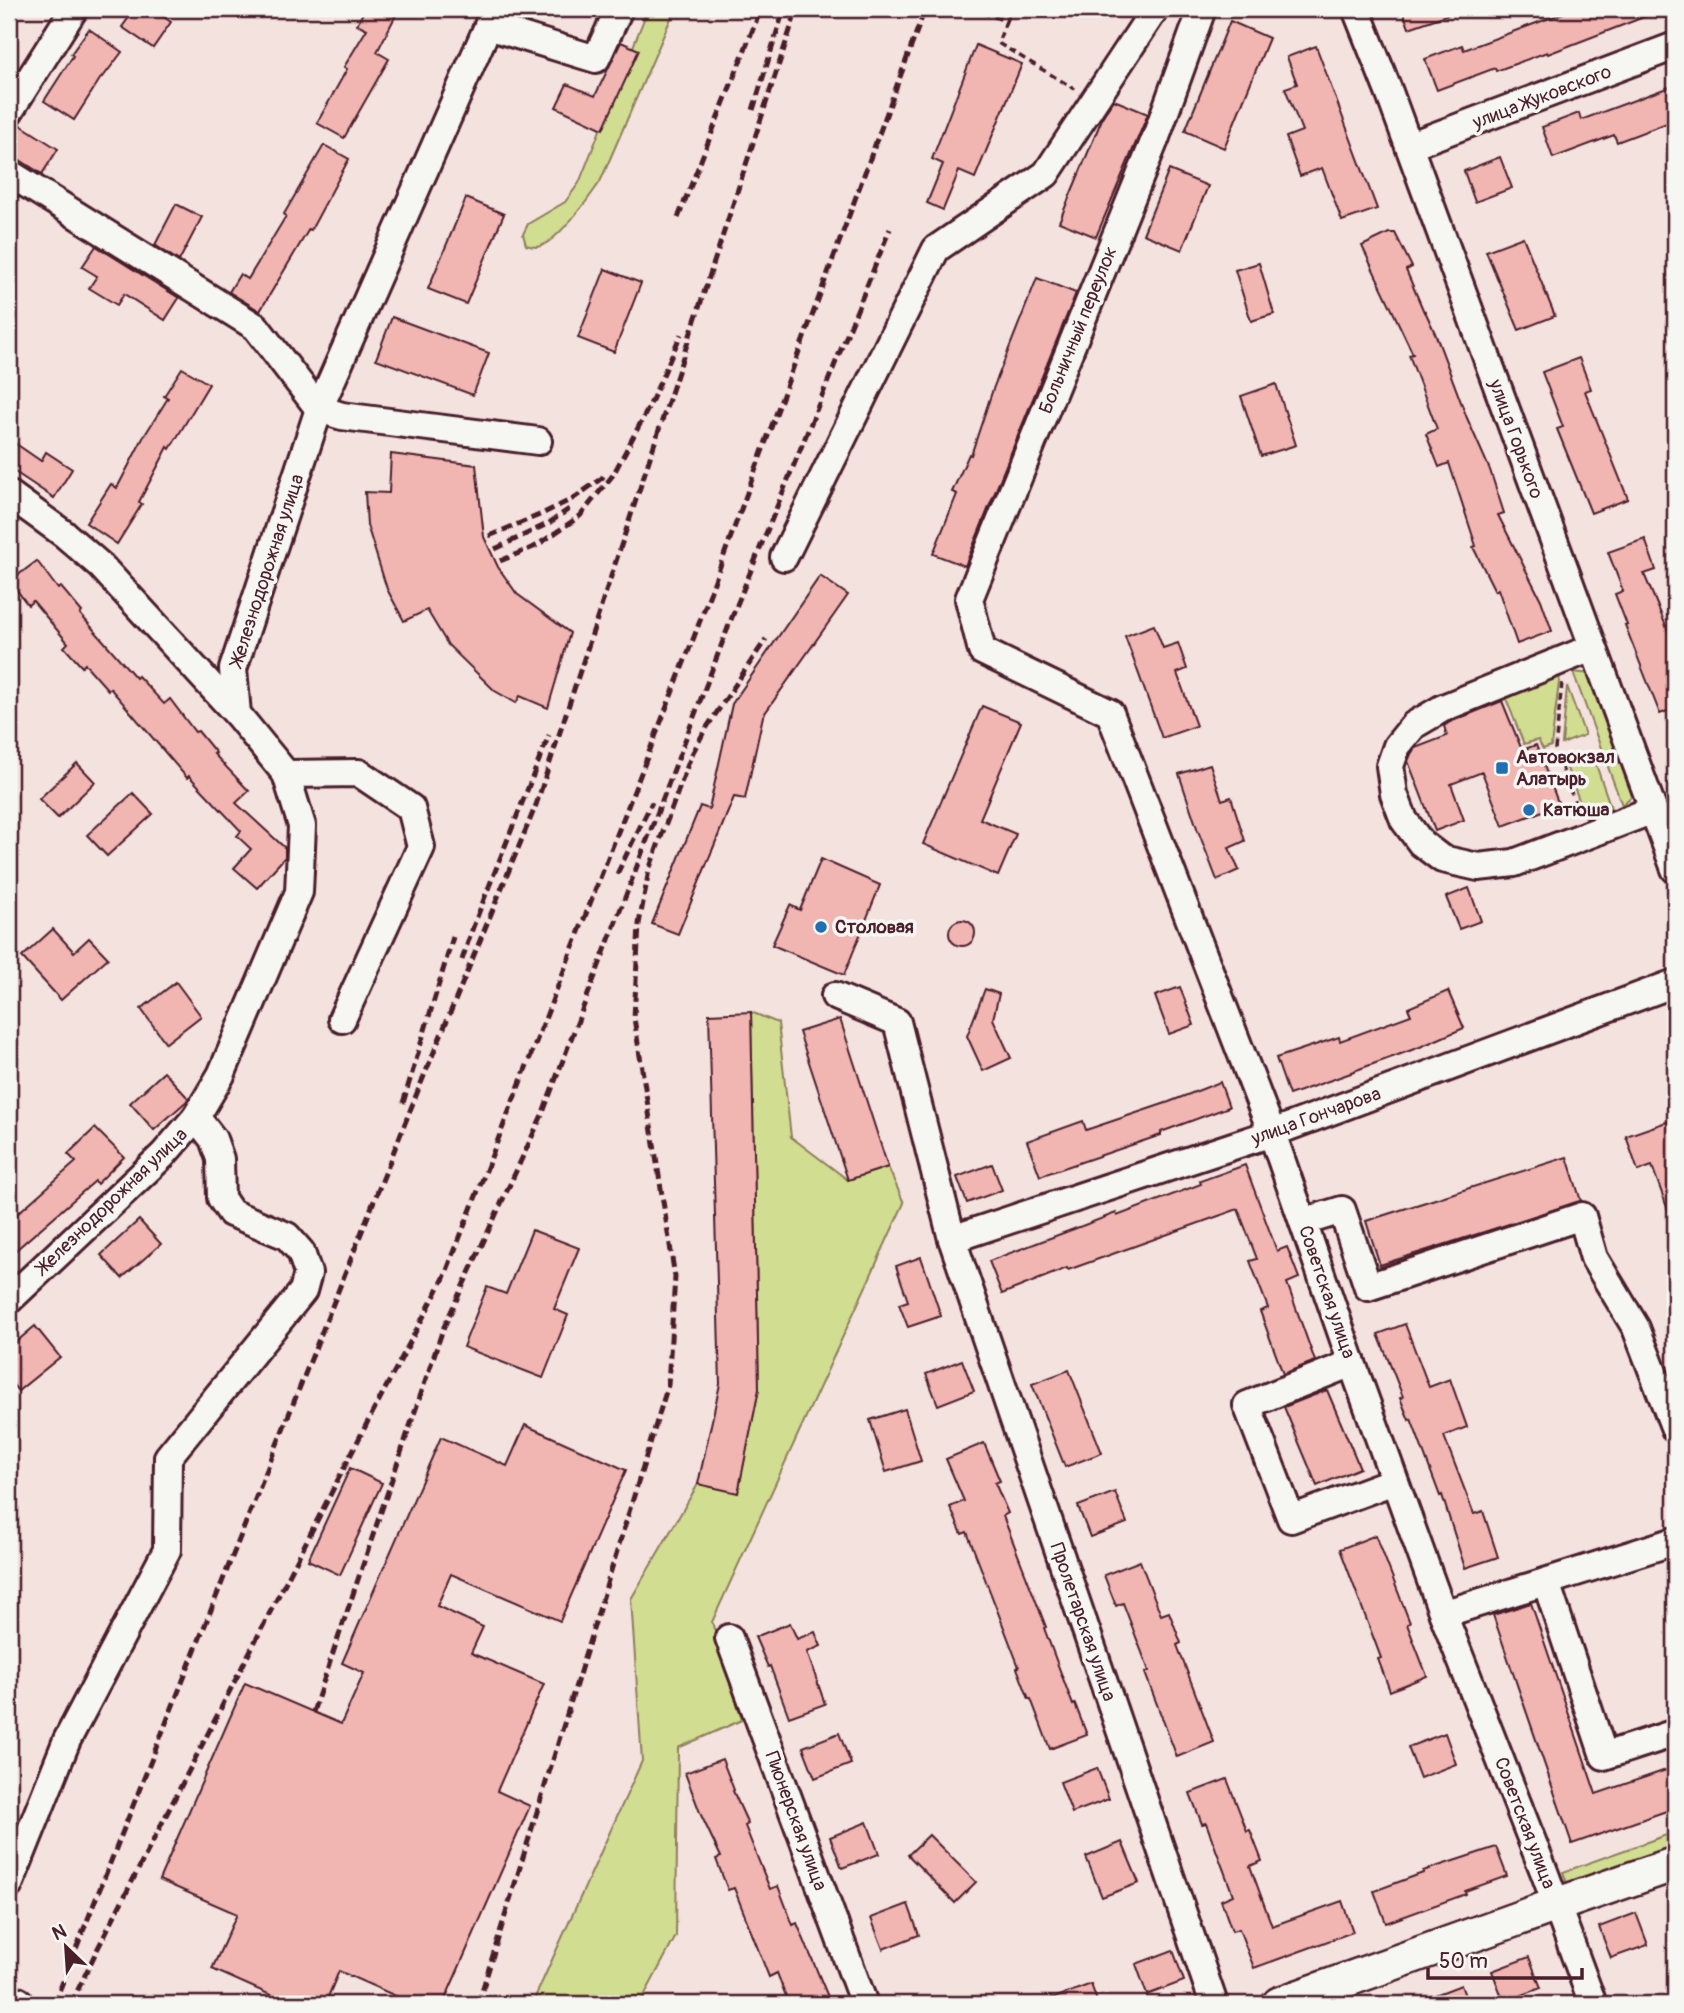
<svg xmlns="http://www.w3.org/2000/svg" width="1684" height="2013" font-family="Pangolin,sans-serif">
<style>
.green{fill:#d1dd90;stroke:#8e7e5e;stroke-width:2}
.building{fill:#f1b5b2;stroke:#4a1f2b;stroke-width:2}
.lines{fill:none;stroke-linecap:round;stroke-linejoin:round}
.minor-casing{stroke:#4a1f2b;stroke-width:32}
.major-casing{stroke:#4a1f2b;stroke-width:38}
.path{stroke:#4a1f2b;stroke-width:3.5;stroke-dasharray:7 5;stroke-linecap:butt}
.minor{stroke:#f6f6f2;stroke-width:26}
.major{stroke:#f6f6f2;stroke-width:33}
.rail{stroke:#4a1f2b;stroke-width:5;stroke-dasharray:10 5;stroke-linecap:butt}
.poi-dot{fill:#1f6fb2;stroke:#f6f6f2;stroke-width:2.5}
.labels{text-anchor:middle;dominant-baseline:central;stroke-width:7;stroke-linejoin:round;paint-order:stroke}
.street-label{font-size:19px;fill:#4a1f2b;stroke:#f6f6f2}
.poi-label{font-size:19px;font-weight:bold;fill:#4a1f2b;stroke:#f6f6f2;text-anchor:start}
</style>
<rect width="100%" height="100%" fill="#f4e2df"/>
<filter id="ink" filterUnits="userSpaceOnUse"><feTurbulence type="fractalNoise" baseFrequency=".0143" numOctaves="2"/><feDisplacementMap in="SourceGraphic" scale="14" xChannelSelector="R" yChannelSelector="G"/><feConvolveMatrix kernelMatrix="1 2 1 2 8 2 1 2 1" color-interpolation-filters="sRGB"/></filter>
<g filter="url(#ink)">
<!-- green -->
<g class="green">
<path d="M 648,9 L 675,9 L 600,182 C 590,197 555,245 537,247 C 533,247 529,246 526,245 L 523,234 L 528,224 L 565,202 L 579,183 Z"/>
<path d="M 1573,672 L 1591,674 L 1634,794 L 1622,805 Z"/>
<path d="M 1560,675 L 1551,746 L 1543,749 L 1538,740 L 1524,744 L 1505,696 Z"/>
<path d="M 1567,686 L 1585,735 L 1562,744 Z"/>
<path d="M 1593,756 L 1611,808 L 1586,818 L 1566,766 Z"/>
<path d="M 751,1012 L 778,1023 L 791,1137 L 848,1180 L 888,1167 L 904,1203 L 712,1622 L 742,1720 L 678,1748 L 676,1936 L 643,1998 L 646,2004 L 532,2004 L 642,1761 L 631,1599 L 698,1484 L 738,1492 L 759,1389 Z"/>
<path d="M 1675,1832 L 1675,1845 L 1567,1883 L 1563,1872 Z"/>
</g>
<!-- building -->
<g class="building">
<path d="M 135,9 L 152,9 L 171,22 L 153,48 L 122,27 Z"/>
<path d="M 365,9 L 399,9 L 377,52 L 389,59 L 344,138 L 317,123 L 347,69 L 344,67 L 367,29 L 357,24 Z"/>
<path d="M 1402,9 L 1458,9 L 1458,11 L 1409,28 Z"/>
<path d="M 1574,9 L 1662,10 L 1548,54 L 1547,52 L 1496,71 L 1495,68 L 1437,90 L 1425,59 L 1462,45 L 1464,50 Z"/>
<path d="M 1230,21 L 1269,38 L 1224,148 L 1185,131 Z"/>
<path d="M 89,29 L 122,52 L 103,77 L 102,76 L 74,120 L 44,101 L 73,56 L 71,54 Z"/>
<path d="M 621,42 L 639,50 L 603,129 L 556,107 L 567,84 L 595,96 Z"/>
<path d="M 976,45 L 1022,64 L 975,178 L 959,171 L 943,210 L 927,203 L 943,164 L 932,159 Z"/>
<path d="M 1316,46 L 1377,209 L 1342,221 L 1322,168 L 1300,176 L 1286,137 L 1302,131 L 1285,88 L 1297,84 L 1287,57 Z"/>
<path d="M 1675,85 L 1675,120 L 1617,142 L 1614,135 L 1553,158 L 1542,127 L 1579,113 L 1581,120 Z"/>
<path d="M 1114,100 L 1148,114 L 1096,237 L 1059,222 L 1104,114 Z"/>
<path d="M 19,124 L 58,149 L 42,174 L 9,153 L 9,139 Z"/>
<path d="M 324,145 L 349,159 L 311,230 L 309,229 L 260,311 L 229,292 L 240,274 L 248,279 L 286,216 L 284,214 Z"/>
<path d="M 1500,157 L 1512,188 L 1475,202 L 1464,171 Z"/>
<path d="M 1169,170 L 1208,186 L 1182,250 L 1143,234 Z"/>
<path d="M 466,198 L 504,214 L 466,304 L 428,289 Z"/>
<path d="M 176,204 L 202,217 L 179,261 L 155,245 Z"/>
<path d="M 1389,233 L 1395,233 L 1412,267 L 1406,270 L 1424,312 L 1425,311 L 1435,333 L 1467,418 L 1490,470 L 1504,513 L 1498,515 L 1541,600 L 1552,631 L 1517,644 L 1498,589 L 1495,591 L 1473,547 L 1476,546 L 1449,463 L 1439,467 L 1426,434 L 1437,429 L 1409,355 L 1413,354 L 1362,246 Z"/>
<path d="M 1523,237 L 1555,316 L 1519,330 L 1486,251 Z"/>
<path d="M 96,246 L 179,298 L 165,320 L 124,294 L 117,305 L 89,288 L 97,276 L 82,267 Z"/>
<path d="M 1259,263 L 1274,314 L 1251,321 L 1235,270 Z"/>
<path d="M 605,269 L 641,283 L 614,352 L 578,338 Z"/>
<path d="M 1037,278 L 1076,293 L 965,566 L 933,554 L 957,494 L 952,492 L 969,454 L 971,455 L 993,389 Z"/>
<path d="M 392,317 L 489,353 L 473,395 L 376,359 Z"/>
<path d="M 1579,358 L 1591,389 L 1585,391 L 1628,499 L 1591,513 L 1557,429 L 1563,427 L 1542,372 Z"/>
<path d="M 182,368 L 209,384 L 170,449 L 168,447 L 139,502 L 142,504 L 117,544 L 86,523 L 111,484 L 117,488 L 143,438 L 168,398 L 164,396 Z"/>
<path d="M 1276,384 L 1296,445 L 1261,456 L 1241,396 Z"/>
<path d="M 9,439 L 41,461 L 46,452 L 72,469 L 54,498 L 9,468 Z"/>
<path d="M 391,454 L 476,465 L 484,537 L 498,567 L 517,594 L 570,633 L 548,708 L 520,696 L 516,703 L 495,691 L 448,645 L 427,610 L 404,621 L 387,589 L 367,525 L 365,492 L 389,493 Z"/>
<path d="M 1645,539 L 1656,570 L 1644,574 L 1675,647 L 1675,708 L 1660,714 L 1625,625 L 1627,625 L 1615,594 L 1623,591 L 1608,552 Z"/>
<path d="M 37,561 L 58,589 L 61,587 L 82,612 L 80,614 L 136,678 L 138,676 L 164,704 L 170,699 L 195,732 L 198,731 L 216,753 L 214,754 L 249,791 L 236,803 L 285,848 L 285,857 L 257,888 L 234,868 L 251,849 L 237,836 L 241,831 L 189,776 L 187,778 L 110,688 L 108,690 L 85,664 L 82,667 L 64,647 L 68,643 L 33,601 L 28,605 L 10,581 Z"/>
<path d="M 820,576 L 848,595 L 763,716 L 745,799 L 734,797 L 678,934 L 652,924 L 700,806 L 709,809 L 732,704 Z"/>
<path d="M 1154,625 L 1163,648 L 1178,643 L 1187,669 L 1177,673 L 1196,726 L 1162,738 L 1125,636 Z"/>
<path d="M 1502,701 L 1522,750 L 1536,745 L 1559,805 L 1503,826 L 1482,772 L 1451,784 L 1464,820 L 1435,831 L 1408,761 L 1411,754 L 1415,748 L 1447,736 L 1444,726 L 1450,722 Z"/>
<path d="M 982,706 L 1021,722 L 980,819 L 1016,834 L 998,876 L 923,844 Z"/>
<path d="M 77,763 L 95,782 L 58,818 L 39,799 Z"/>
<path d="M 1210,764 L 1222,800 L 1231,797 L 1245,841 L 1229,848 L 1239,870 L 1217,880 L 1197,828 L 1179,774 Z"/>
<path d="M 133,793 L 153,814 L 107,856 L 87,835 Z"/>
<path d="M 821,859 L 880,885 L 844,975 L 772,945 L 790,905 L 800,910 Z"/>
<path d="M 1469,888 L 1481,921 L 1459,929 L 1446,897 Z"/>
<circle cx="962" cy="933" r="13"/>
<path d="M 53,929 L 74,952 L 89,938 L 108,958 L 61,1000 L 22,957 Z"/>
<path d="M 176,982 L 201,1016 L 166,1043 L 141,1009 Z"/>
<path d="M 1180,987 L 1194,1025 L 1169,1034 L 1155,996 Z"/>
<path d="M 985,989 L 999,994 L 993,1019 L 1011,1058 L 983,1071 L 967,1036 Z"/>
<path d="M 1448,991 L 1464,1028 L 1420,1047 L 1351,1072 L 1351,1073 L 1289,1095 L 1276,1058 L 1339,1037 L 1340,1041 L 1411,1015 L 1408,1008 Z"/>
<path d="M 751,1012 L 759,1389 L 738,1493 L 698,1484 L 720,1384 L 709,1014 Z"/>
<path d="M 840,1019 L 888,1167 L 848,1180 L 799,1032 Z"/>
<path d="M 164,1072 L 189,1099 L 154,1130 L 130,1103 Z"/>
<path d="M 1220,1082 L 1229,1107 L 1161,1132 L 1161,1135 L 1040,1176 L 1027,1141 L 1083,1121 L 1086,1130 L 1169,1102 Z"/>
<path d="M 1675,1119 L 1675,1224 L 1673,1224 L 1652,1166 L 1638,1171 L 1626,1136 Z"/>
<path d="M 95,1128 L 124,1157 L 97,1184 L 95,1181 L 9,1256 L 9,1221 L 76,1162 L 68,1154 Z"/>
<path d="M 1567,1157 L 1581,1201 L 1380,1265 L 1366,1221 Z"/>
<path d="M 992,1164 L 1002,1190 L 967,1203 L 957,1177 Z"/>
<path d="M 1245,1165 L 1277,1251 L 1287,1247 L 1299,1278 L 1287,1283 L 1315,1361 L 1283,1374 L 1260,1311 L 1268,1308 L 1250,1261 L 1257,1259 L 1238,1209 L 1068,1270 L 1067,1268 L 1002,1294 L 989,1261 L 1116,1213 L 1117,1216 L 1201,1184 L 1200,1181 Z"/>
<path d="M 139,1220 L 161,1244 L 122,1278 L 101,1255 Z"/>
<path d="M 532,1230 L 579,1248 L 554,1309 L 568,1315 L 543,1378 L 463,1347 L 487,1287 L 506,1294 Z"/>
<path d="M 921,1257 L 941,1316 L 908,1327 L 899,1304 L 908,1301 L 896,1266 Z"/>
<path d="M 1405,1324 L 1429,1387 L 1450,1379 L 1467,1427 L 1444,1436 L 1474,1514 L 1483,1511 L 1498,1557 L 1465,1568 L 1442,1495 L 1440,1496 L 1411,1419 L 1409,1420 L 1400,1398 L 1403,1397 L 1378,1334 Z"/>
<path d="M 35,1326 L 60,1357 L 18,1391 L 9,1380 L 9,1348 Z"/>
<path d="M 962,1360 L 974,1391 L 938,1405 L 926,1374 Z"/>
<path d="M 1069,1370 L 1102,1453 L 1065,1467 L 1032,1384 Z"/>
<path d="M 1327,1390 L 1360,1468 L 1317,1486 L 1284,1407 Z"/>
<path d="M 905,1409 L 921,1461 L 886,1472 L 870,1420 Z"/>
<path d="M 525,1425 L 626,1470 L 560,1621 L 451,1574 L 437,1606 L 483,1627 L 471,1653 L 544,1684 L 497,1791 L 530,1806 L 443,2004 L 394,2004 L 398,1997 L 339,1971 L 325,2004 L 291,2004 L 212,1969 L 237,1914 L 159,1880 L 245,1683 L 341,1724 L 364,1673 L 342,1663 L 441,1437 L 507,1466 Z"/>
<path d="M 984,1443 L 1000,1481 L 995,1483 L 1008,1513 L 1003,1516 L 1046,1627 L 1044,1628 L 1073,1705 L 1075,1704 L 1087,1735 L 1050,1749 L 1031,1699 L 1029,1699 L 1017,1668 L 1019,1667 L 967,1532 L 962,1534 L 950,1507 L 964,1501 L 946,1459 Z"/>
<path d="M 350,1468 L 382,1483 L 340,1575 L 308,1560 Z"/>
<path d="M 1115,1492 L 1127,1523 L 1090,1537 L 1078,1506 Z"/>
<path d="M 1376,1535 L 1410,1623 L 1407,1624 L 1427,1676 L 1390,1691 L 1378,1659 L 1381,1658 L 1340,1549 Z"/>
<path d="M 1140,1561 L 1161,1615 L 1169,1612 L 1181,1643 L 1177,1645 L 1214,1742 L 1177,1757 L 1145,1673 L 1149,1671 L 1123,1603 L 1116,1606 L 1104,1575 Z"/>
<path d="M 1531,1603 L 1596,1794 L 1675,1767 L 1675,1808 L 1572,1844 L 1493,1615 Z"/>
<path d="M 790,1623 L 797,1639 L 815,1632 L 821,1646 L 807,1652 L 825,1704 L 789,1717 L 770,1666 L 768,1667 L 755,1637 Z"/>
<path d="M 839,1733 L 851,1764 L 815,1778 L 803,1747 Z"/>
<path d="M 1445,1733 L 1456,1764 L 1420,1778 L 1408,1747 Z"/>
<path d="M 722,1759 L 734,1790 L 733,1791 L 748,1824 L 745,1826 L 770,1889 L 778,1886 L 793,1925 L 797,1923 L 831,2004 L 789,2004 L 777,1973 L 769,1977 L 734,1888 L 728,1890 L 716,1859 L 721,1857 L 701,1815 L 685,1773 Z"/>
<path d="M 1097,1768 L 1109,1799 L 1072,1813 L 1060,1782 Z"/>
<path d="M 1227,1779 L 1247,1831 L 1250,1830 L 1262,1861 L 1250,1866 L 1272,1926 L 1342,1901 L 1353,1932 L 1254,1968 L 1239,1929 L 1232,1931 L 1221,1900 L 1233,1895 L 1206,1823 L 1202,1824 L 1190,1793 Z"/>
<path d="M 867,1822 L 879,1854 L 842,1868 L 830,1837 Z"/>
<path d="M 929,1835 L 976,1882 L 955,1903 L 908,1855 Z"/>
<path d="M 1122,1842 L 1139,1883 L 1102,1897 L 1086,1857 Z"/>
<path d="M 1496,1847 L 1507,1876 L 1465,1891 L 1466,1894 L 1386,1923 L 1374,1891 L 1423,1873 L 1423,1871 Z"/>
<path d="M 908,1904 L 919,1935 L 883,1949 L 871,1918 Z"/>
<path d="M 1636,1913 L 1648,1945 L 1611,1958 L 1599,1927 Z"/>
<path d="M 1173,1950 L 1184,1981 L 1147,1995 L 1136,1964 Z"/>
<path d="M 1529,1957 L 1541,1988 L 1504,2002 L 1492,1971 Z"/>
<path d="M 1091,1984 L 1098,2004 L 1041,2004 L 1041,2003 Z"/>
<path d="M 1461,1985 L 1468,2004 L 1414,2004 L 1414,2003 Z"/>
</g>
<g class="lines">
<defs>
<g id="minor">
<path d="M 1202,9 L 1156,137 L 969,599 L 982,651 L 1110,713 L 1272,1133 L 1352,1363 L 1443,1614 L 1545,1874 L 1593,2004"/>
<path d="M 1356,9 L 1389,92 L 1675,869"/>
<path d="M 488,26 L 596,59 L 619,9"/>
<path d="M 9,112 L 74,9"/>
<path d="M 1409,146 L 1675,46"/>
<path d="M 9,173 L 256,327 L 319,409 L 342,416 L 538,441"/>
<path d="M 9,494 L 64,534 L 101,566 L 237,714"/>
<path d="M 784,557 L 936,249 L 1046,174 L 1155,9"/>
<path d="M 1592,648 L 1443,708 L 1414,725 L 1397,746 L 1390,766 L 1394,794 L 1404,820 L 1421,843 L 1442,859 L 1478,867 L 1514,863 L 1653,810"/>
<path d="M 286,774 L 359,773 L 411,808 L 421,847 L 342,1019"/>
<path d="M 835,996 L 897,1022 L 952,1239 L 1214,2004"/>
<path d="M 1303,1222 L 1342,1210 L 1368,1287 L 1582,1216 L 1594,1258 L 1636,1328 L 1675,1429"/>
<path d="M 952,1239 L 1272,1133 L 1675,983"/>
<path d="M 9,1300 L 163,1155 L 196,1117 L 221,1075 L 299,892 L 302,826 L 286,774 L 237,714 L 233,669 L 319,409 L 488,26 L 493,9"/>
<path d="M 1352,1363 L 1247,1405 L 1291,1519 L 1394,1481"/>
<path d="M 1546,1582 L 1604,1756 L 1675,1733"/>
<path d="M 1443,1614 L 1675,1541"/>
<path d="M 729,1638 L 864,2004"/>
<path d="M 9,1885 L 67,1740 L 167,1550 L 168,1457 L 303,1291 L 308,1273 L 301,1252 L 287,1236 L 231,1213 L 221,1198 L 220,1159 L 213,1139 L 196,1117"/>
</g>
<g id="major">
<path d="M 9,2001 L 17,2004"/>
<path d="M 1279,2004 L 1556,1905 L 1675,1864"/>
</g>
</defs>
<!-- minor casing -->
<use href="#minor" class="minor-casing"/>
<!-- major casing -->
<use href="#major" class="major-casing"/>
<!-- path -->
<g class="path">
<path d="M 971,9 L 1006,21 L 1011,9"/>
<path d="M 1006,21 L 998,43 L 1075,89"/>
<path d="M 1562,683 L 1555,749 L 1579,814"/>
<path d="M 1672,949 L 1675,948"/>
</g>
<!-- minor -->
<use href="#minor" class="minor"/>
<!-- major -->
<use href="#major" class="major"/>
<!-- rail -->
<g class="rail">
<path d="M 753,110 L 784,9"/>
<path d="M 678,218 L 761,9"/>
<path d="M 489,536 L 542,514 L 574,498 L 602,478 L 605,473"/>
<path d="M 495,549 L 549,523 L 569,509"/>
<path d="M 500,561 L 536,546 L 580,516 L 613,475 L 649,407 L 681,334"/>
<path d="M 617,874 L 652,802"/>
<path d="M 462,960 L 473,927 L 549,735"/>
<path d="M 403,1103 L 453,937"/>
<path d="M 313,1712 L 443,1329 L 542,1115 L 734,612 L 890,229"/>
<path d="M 54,2004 L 417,1093 L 536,805 L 797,9"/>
<path d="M 71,2004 L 97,1950 L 366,1425 L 444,1278 L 694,637 L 925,9"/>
<path d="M 478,2004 L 668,1385 L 675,1277 L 634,1018 L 639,924 L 649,870 L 691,756 L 705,730 L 766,639"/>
</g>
</g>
</g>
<!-- markers -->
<g class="poi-dot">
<rect x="1495" y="761" width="14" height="14" rx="3.5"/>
<circle cx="1529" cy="810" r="7"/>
<circle cx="821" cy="927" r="7"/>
</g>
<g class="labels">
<!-- street labels -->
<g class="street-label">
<text transform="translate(1542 97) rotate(-21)">улица Жуковского</text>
<text transform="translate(1078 330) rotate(-68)">Больничный переулок</text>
<text transform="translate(1516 439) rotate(70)">улица Горького</text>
<text transform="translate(267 570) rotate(-72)">Железнодорожная улица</text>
<text transform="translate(1316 1116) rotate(-20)">улица Гончарова</text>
<text transform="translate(112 1201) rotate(-44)">Железнодорожная улица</text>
<text transform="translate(1327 1292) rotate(71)">Советская улица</text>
<text transform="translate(1083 1622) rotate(71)">Пролетарская улица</text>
<text transform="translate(796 1821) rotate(70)">Пионерская улица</text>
<text transform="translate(1525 1823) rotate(69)">Советская улица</text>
</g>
<!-- poi labels -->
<g class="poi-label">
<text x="1516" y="757">Автовокзал<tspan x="1516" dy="22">Алатырь</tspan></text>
<text x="1543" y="810">Катюша</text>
<text x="835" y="927">Столовая</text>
</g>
</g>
<!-- margin -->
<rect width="1684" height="2013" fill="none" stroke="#f6f6f2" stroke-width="35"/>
<rect x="18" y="18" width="1649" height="1978" fill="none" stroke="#4a1f2b" stroke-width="2.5" filter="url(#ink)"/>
<!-- north arrow -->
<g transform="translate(66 1947) rotate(335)" stroke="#f6f6f2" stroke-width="5" paint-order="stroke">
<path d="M0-5L12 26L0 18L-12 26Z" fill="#4a1f2b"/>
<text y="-10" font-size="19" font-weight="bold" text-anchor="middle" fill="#4a1f2b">N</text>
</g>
<!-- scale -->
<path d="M1428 1968v10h154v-10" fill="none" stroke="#4a1f2b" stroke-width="3.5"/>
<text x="1439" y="1968" font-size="21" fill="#4a1f2b" stroke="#f6f6f2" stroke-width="5" paint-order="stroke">50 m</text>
</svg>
